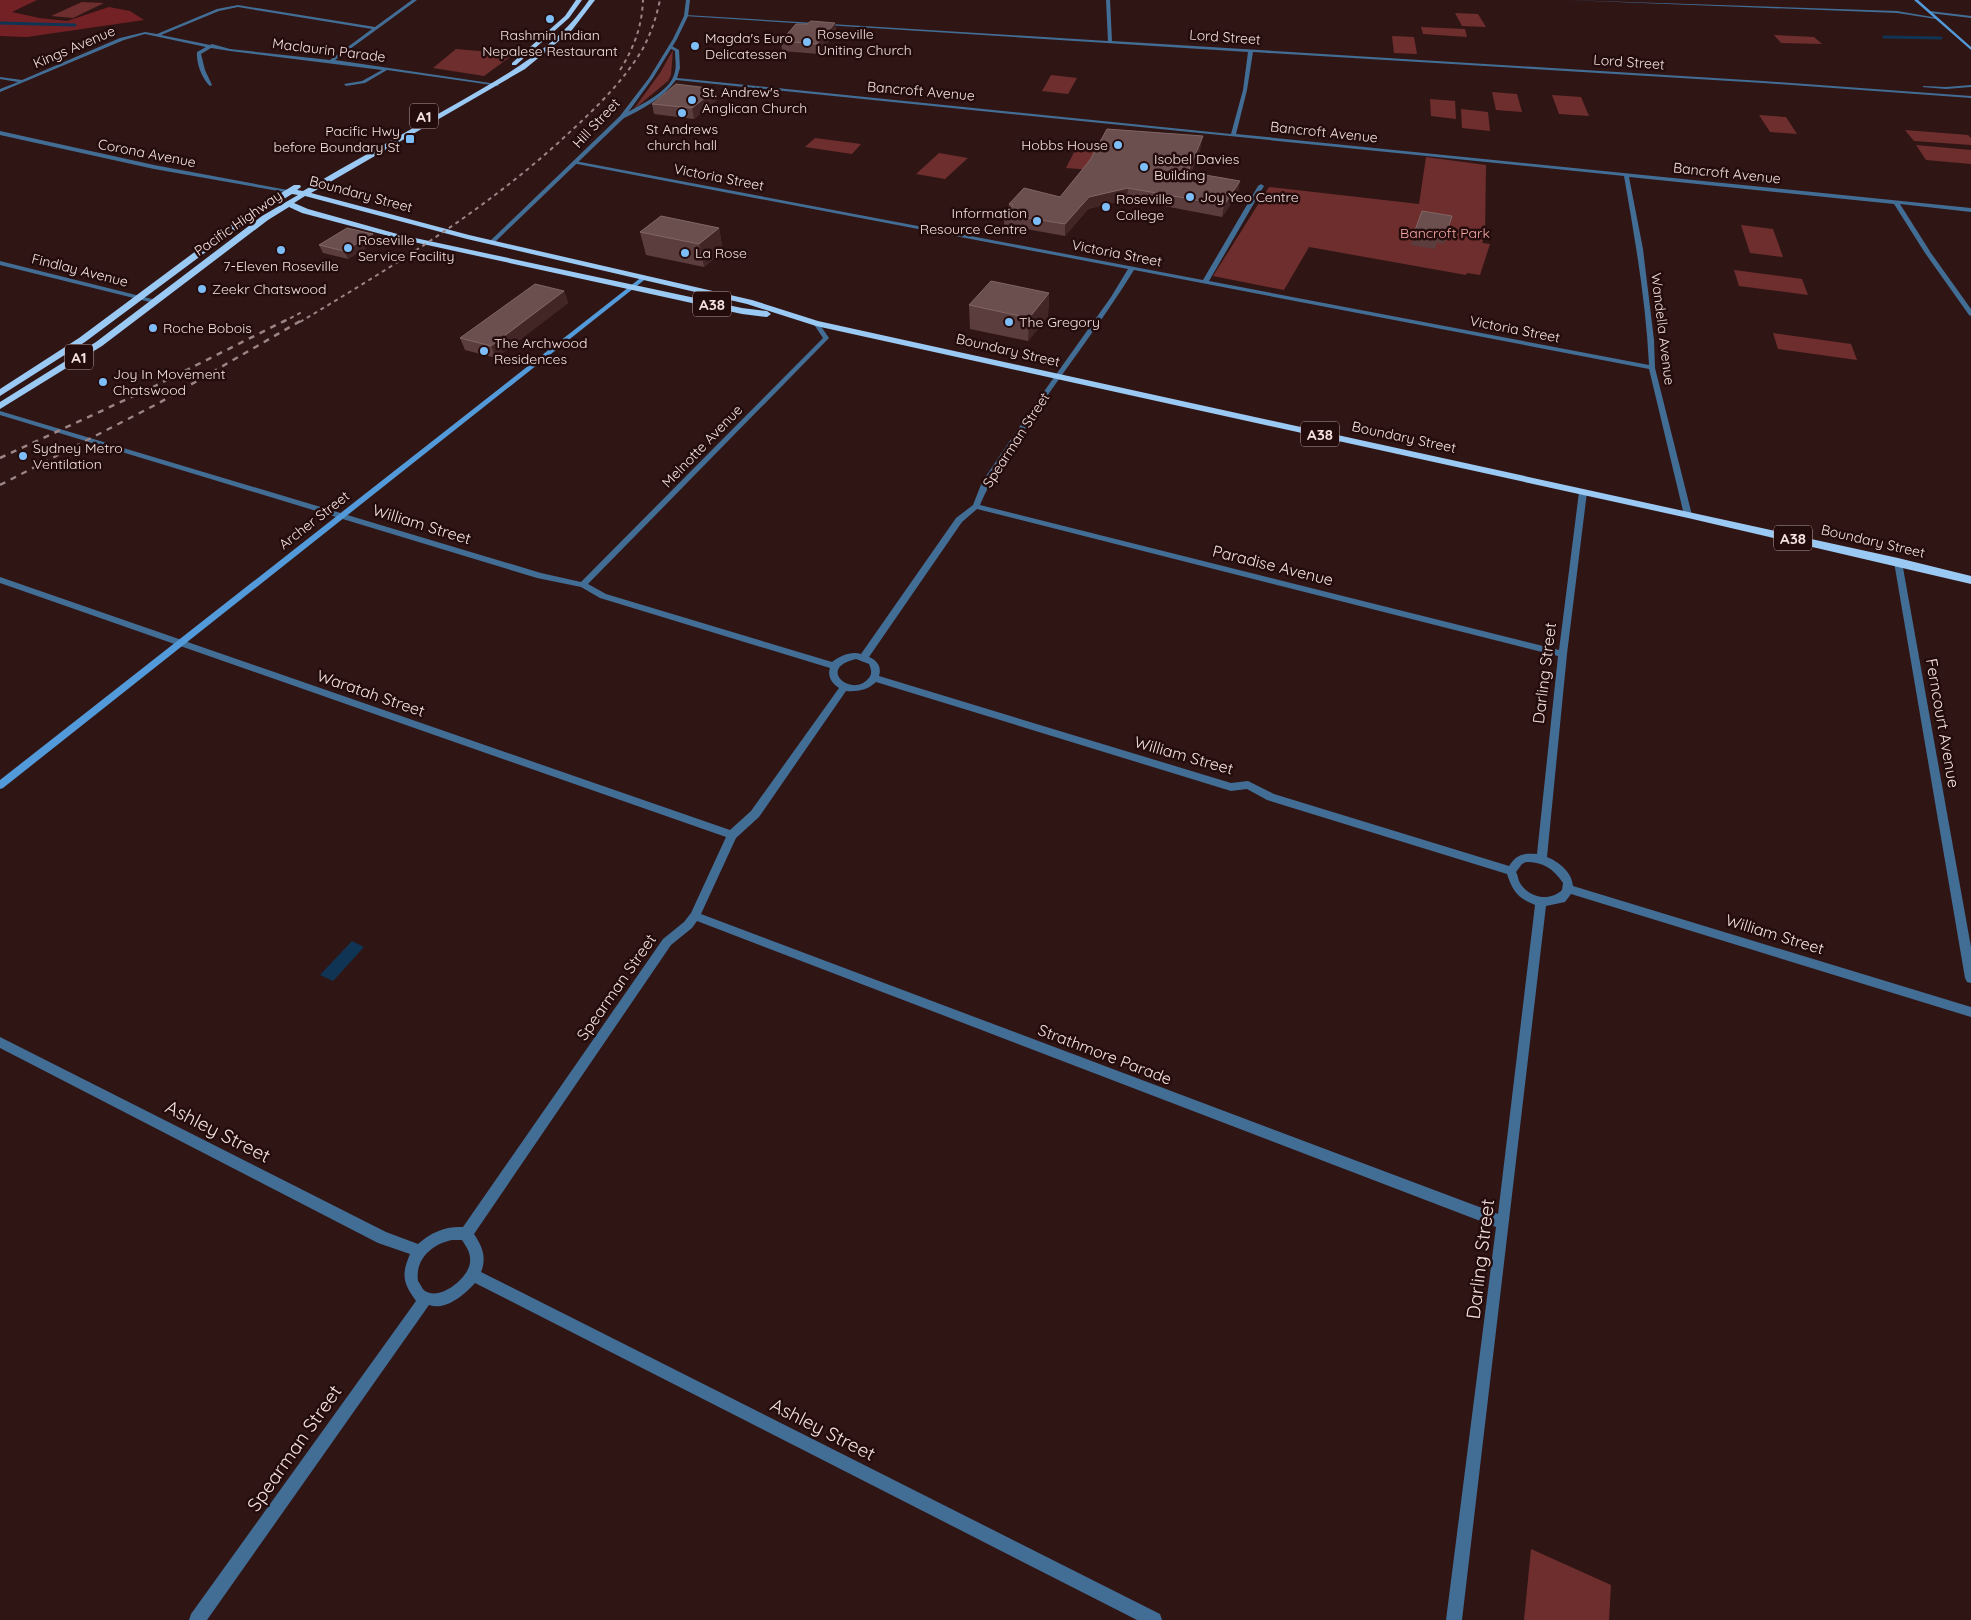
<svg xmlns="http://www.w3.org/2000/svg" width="1971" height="1620" font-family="Quicksand,sans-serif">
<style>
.green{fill:#6e2e2e}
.forest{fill:#742125}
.water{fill:#103554}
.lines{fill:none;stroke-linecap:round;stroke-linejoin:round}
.stream{stroke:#103554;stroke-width:3}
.minor{fill:#426d94;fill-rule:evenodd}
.tertiary{fill:#426d94;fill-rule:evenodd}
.secondary{fill:#529ad9;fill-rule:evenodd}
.trunk{fill:#9ac9f4;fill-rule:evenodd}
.rail-far1{stroke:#9c8585;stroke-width:2;stroke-dasharray:4 4;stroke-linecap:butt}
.rail{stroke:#9c8585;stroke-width:2.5;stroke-dasharray:6 6;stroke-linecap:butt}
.wall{fill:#5a3d3c}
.shaded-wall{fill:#422625}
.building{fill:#6a4f4e;stroke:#806665}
.poi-dot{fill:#7dbef9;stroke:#250c0c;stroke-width:2}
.labels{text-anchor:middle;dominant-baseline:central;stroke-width:5;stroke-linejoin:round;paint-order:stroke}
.far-poi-label{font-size:14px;fill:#f4e1e0;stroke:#250c0c;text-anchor:start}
.far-street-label{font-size:14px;fill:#f4e1e0;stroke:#250c0c}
.far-park-label{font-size:14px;fill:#f3a9a6;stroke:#250c0c}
.shield{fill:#250c0c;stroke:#b6a1a0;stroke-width:1}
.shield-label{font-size:15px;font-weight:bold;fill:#f4e1e0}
.street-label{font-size:16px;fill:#f4e1e0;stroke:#250c0c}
.near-street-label{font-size:19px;fill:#f4e1e0;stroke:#250c0c}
</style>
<rect width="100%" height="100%" fill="#301515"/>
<!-- green -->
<g class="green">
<path d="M 82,2 L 104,3 L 73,18 L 51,16 Z"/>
<path d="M 1455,13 L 1478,14 L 1486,27 L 1462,26 Z"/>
<path d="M 1421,27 L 1465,29 L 1467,37 L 1423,34 Z"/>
<path d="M 1774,35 L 1814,37 L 1822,44 L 1781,43 Z"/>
<path d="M 1392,36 L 1414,37 L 1417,54 L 1394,53 Z"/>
<path d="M 456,49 L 514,54 L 484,76 L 433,68 Z"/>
<path d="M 673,50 L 671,75 L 668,81 L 633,110 L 660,73 Z"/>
<path d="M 1051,75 L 1077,78 L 1068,94 L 1042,91 Z"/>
<path d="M 1492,92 L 1517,94 L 1522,112 L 1496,110 Z"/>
<path d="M 1552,95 L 1581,97 L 1589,116 L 1559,114 Z"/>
<path d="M 1430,99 L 1455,101 L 1456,119 L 1431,116 Z"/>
<path d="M 1461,109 L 1488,112 L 1490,131 L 1462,128 Z"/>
<path d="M 1759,115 L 1786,117 L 1797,134 L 1770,132 Z"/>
<path d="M 1905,130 L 1968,135 L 1971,138 L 1971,145 L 1914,141 Z"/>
<path d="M 815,138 L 861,144 L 852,154 L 805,147 Z"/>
<path d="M 1916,145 L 1971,150 L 1971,164 L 1926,160 Z"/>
<path d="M 1077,146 L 1102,148 L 1092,170 L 1066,168 Z"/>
<path d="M 939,153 L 968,158 L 945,179 L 916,174 Z"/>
<path d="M 1426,157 L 1486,165 L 1485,235 L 1482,243 L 1490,244 L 1480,275 L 1467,273 L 1466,275 L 1309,247 L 1284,290 L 1213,276 L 1269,187 L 1419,204 Z"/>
<path d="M 1741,225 L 1773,229 L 1783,257 L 1750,253 Z"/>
<path d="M 1734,270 L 1802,279 L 1808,295 L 1739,286 Z"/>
<path d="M 1773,333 L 1851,344 L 1857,360 L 1778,349 Z"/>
<path d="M 1531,1549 L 1611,1585 L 1609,1620 L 1524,1620 Z"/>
</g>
<!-- forest -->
<path class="forest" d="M 0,0 L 37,0 L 12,12 L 39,18 L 67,21 L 109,7 L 130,11 L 144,20 L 27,37 L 0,36 Z"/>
<!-- water -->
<path class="water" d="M 352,941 L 364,947 L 333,981 L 320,975 Z"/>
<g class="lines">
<!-- stream -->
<g class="stream">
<path d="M 0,23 L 75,25"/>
<path d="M 1884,37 L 1941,38"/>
</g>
<!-- minor -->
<g class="minor">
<path d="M 412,0 L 417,0 L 335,60 L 497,84 L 499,86 L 387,70 L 365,83 L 346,86 L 344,84 L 362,81 L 382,70 L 230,51 L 211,48 L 201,54 L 205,70 L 212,85 L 210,86 C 202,79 196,63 197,52 L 206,47 L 145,34 L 124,40 L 0,92 L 0,89 L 18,82 L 0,79 L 0,77 L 22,80 L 120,38 L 145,32 L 157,34 L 217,9 L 238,5 L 375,27 ZM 238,7 L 372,29 L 330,60 L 230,49 L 212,44 L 210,45 L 161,35 L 219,11 Z"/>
<path d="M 1106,0 L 1110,0 L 1112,41 L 1763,81 L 1971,96 L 1971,98 L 1763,83 L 1253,52 L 1247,90 L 1236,134 L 1971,208 L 1971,212 L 1900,204 L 1931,253 L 1971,309 L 1971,316 L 1969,315 L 1925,253 L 1894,204 L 1629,177 L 1643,249 L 1654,340 L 1655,368 L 1692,515 L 1688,517 L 1684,515 L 1649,369 L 1134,270 C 1100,325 1060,375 1025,429 C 1008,454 992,477 980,505 L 1559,650 L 1579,492 L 1583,490 L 1586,490 L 1587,492 L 1567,654 L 1547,857 C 1559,862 1572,872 1573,886 L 1971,1007 L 1971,1017 L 1571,894 L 1565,902 L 1546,906 L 1462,1620 L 1446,1620 L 1496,1227 L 697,921 L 692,928 L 671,945 L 474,1234 C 482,1246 487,1257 481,1272 L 1160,1614 L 1162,1620 L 1137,1620 L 475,1283 C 464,1295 446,1311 429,1305 L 207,1620 L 189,1620 L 191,1614 L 416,1301 C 403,1283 401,1275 410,1254 L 378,1243 L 0,1048 L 0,1037 L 386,1232 L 418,1244 C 431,1232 446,1226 463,1227 L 663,939 L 684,922 L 691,913 L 726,837 L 0,583 L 0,577 L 730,830 L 751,811 L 839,688 C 832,684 827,676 830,668 L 600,598 L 581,587 L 537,578 L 0,415 L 0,411 L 541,573 L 581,582 L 823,338 L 813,323 L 818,322 L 829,338 L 828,339 L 588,584 L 606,594 L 832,662 C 840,656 851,651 861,654 L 956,518 L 973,505 L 982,482 L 1033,407 L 1111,297 L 1128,269 L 577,164 L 575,163 L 575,161 L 1203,280 L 1258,186 L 1261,184 L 1264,186 L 1209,281 L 1649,365 C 1646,302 1635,239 1624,176 L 676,80 C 663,98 641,110 622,119 L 618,118 C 634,107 667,95 674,75 C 677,67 675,58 675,51 L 668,47 L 670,45 L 679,50 L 680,68 L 677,78 L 1231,134 L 1243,90 L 1248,52 L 684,16 L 686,15 L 1108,41 ZM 977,509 L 1558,656 L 1537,854 C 1523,853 1517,854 1509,866 L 1274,794 L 1248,781 L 1231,783 L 879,676 C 882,667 877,660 869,657 L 962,522 ZM 856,659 L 869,664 C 871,669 873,674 868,679 C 851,698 816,668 856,659 ZM 876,682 L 1231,791 L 1247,789 L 1267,800 L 1507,874 C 1513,892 1518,898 1535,905 L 1498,1214 L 701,914 L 736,838 L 759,817 L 846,691 C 857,692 868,690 876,682 ZM 1526,862 C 1543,862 1553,868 1563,883 L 1562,890 C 1550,902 1529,898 1520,883 C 1518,880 1518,875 1516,872 L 1522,864 ZM 452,1240 L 462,1240 C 467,1248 471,1253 470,1262 C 469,1278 440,1301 425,1291 C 422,1289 420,1283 418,1281 C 415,1259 432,1244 452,1240 Z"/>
<path d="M 1567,0 L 1897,11 L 1938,18 L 1936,19 L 1897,13 Z"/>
<path d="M 1930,11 L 1971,16 L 1971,18 L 1929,13 Z"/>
<path d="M 1971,85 L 1971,87 L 1946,89 L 1922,87 L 1924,86 L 1946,87 Z"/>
<path d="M 0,131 L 154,165 L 293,191 L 290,193 L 154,169 L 0,135 Z"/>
<path d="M 0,261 L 156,300 L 157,301 L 154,303 L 0,265 Z"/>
<path d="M 1898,559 L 1902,562 L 1971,947 L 1971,983 L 1967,982 L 1965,978 L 1894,562 Z"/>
</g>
<!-- tertiary -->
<path class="tertiary" d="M 686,0 L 690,0 L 688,16 L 677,39 L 653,78 L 624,118 L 494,243 L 490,243 L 490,241 L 620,116 L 649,78 L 673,39 L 684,16 Z"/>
<!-- secondary -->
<g class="secondary">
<path d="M 1914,0 L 1918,0 L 1971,47 L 1971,50 Z"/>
<path d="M 643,276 L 648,277 L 3,788 L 0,789 L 0,780 Z"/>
</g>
<!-- trunk -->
<g class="trunk">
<path d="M 576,0 L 582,0 L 569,18 L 516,65 L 512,65 L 512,63 L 565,16 Z"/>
<path d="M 589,0 L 595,0 L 572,30 L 525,69 L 311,193 L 469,235 L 752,300 L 818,321 L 1898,558 L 1971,576 L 1971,584 L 1688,518 L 816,326 L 747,304 L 467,239 L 305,196 L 294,203 L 308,209 L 401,235 L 742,308 L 767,311 L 771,314 L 767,317 L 742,314 L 400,239 L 302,213 L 289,207 L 268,220 L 102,346 L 0,409 L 0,402 L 96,342 L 262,216 L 298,195 L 292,194 L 245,223 L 85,342 L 0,396 L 0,389 L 79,338 L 239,219 L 294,185 L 300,185 L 301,187 L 297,190 L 303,191 C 350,163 398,137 445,110 C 498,79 554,52 589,0 Z"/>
</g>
<!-- rail-far1 -->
<g class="rail-far1">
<path d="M 620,70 C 634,48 642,26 643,0"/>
<path d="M 283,322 L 304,311"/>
<path d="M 300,322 C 395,265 492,206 572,130 C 598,106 624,80 642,50 C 651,34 656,18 660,0"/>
</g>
<!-- rail -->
<g class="rail">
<path d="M 0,458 L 153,387 L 286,320"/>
<path d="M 0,485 L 159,403 L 302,320"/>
</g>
</g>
<!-- wall -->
<g class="wall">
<path d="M 835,23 L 836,32 L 819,54 L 782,51 L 781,41 L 807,24 Z"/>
<path d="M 717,100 L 694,119 L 654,114 L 652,104 Z"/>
<path d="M 1201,147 L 1191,173 L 1238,193 L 1222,217 L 1127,199 L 1088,209 L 1065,236 L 1004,225 L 1004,214 L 1008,210 L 1009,204 L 1060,197 Z"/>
<path d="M 1452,216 L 1444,244 L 1437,243 L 1435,249 L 1411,245 L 1414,233 Z"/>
<path d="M 719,228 L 723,251 L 704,267 L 646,255 L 640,232 Z"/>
<path d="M 376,242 L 348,259 L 323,253 L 319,245 Z"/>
<path d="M 564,291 L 568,303 L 496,358 L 465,350 L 460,338 Z"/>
<path d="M 1049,293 L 1048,316 L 1028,341 L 970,329 L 969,305 Z"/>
</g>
<!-- shaded-wall -->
<g class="shaded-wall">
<path d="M 835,23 L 836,32 L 819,54 L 817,44 Z"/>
<path d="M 716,89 L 717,100 L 694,119 L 692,108 Z"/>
<path d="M 1203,136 L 1201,147 L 1186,184 L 1188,172 Z"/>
<path d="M 1240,181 L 1238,193 L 1222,217 L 1224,205 Z"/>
<path d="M 1128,188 L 1127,199 L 1088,209 L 1065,236 L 1065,224 L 1089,197 Z"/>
<path d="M 719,228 L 723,251 L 704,267 L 699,244 Z"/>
<path d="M 373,234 L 376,242 L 348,259 L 344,251 Z"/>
<path d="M 564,291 L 568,303 L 496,358 L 491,346 Z"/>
<path d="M 1049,293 L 1048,316 L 1028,341 L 1029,318 Z"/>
</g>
<!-- building -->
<g class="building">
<path d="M 811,21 L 835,23 L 817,44 L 781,41 L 796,24 L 807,24 Z"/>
<path d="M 676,84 L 716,89 L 692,108 L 652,104 Z"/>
<path d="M 1107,129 L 1203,136 L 1188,172 L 1240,181 L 1224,205 L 1128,188 L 1089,197 L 1065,224 L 1004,214 L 1013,205 L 1009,204 L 1024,188 L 1060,197 L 1090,160 Z"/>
<path d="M 1422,211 L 1452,216 L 1447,232 L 1441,231 L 1439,238 L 1414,233 Z"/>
<path d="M 661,216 L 719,228 L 699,244 L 640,232 Z"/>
<path d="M 347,228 L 373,234 L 344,251 L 319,245 Z"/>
<path d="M 991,281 L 1049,293 L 1029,318 L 969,305 Z"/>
<path d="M 535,284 L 564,291 L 491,346 L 460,338 Z"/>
</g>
<!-- markers -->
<g class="poi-dot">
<circle cx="550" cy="19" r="5"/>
<circle cx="807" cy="42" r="5"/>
<circle cx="695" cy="46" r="5"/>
<circle cx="692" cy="100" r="5"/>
<circle cx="682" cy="113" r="5"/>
<rect x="405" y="134" width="10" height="10" rx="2.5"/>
<circle cx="1118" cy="145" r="5"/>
<circle cx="1144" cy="167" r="5"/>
<circle cx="1190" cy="197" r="5"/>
<circle cx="1106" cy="207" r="5"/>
<circle cx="1037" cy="221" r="5"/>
<circle cx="348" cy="248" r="5"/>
<circle cx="281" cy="250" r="5"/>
<circle cx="685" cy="253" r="5"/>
<circle cx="202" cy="289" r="5"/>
<circle cx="1009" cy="322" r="5"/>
<circle cx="153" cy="328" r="5"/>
<circle cx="484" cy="351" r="5"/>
<circle cx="103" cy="382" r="5"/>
<circle cx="23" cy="456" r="5"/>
</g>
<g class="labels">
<!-- far-poi labels -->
<g class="far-poi-label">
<text x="817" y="34">Roseville<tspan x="817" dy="16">Uniting Church</tspan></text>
<text x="550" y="35" text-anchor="middle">Rashmin Indian<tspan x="550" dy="16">Nepalese Restaurant</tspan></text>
<text x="705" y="38">Magda's Euro<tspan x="705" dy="16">Delicatessen</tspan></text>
<text x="702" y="92">St. Andrew's<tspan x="702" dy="16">Anglican Church</tspan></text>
<text x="682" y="129" text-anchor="middle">St Andrews<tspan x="682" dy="16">church hall</tspan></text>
<text x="400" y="131" text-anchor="end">Pacific Hwy<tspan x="400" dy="16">before Boundary St</tspan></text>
<text x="1108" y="145" text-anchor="end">Hobbs House</text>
<text x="1154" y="159">Isobel Davies<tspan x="1154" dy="16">Building</tspan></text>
<text x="1200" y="197">Joy Yeo Centre</text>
<text x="1116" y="199">Roseville<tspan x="1116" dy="16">College</tspan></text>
<text x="1027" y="213" text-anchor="end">Information<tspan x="1027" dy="16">Resource Centre</tspan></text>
<text x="358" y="240">Roseville<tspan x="358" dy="16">Service Facility</tspan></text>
<text x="695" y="253">La Rose</text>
<text x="281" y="266" text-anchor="middle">7-Eleven Roseville</text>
<text x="212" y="289">Zeekr Chatswood</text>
<text x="1019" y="322">The Gregory</text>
<text x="163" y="328">Roche Bobois</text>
<text x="494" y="343">The Archwood<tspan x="494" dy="16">Residences</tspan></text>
<text x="113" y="374">Joy In Movement<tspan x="113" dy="16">Chatswood</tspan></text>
<text x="33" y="448">Sydney Metro<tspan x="33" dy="16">Ventilation</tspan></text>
</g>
<!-- far-street labels -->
<g class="far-street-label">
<text transform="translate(1225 37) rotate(4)">Lord Street</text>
<text transform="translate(74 47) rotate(-23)">Kings Avenue</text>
<text transform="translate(329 50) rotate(7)">Maclaurin Parade</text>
<text transform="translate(1629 62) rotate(4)">Lord Street</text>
<text transform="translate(921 91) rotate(5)">Bancroft Avenue</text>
<text transform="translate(596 123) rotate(-47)">Hill Street</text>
<text transform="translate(1324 132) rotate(6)">Bancroft Avenue</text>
<text transform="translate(147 153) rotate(11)">Corona Avenue</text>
<text transform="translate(1727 173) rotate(6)">Bancroft Avenue</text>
<text transform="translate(719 177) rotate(11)">Victoria Street</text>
<text transform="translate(361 194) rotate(15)">Boundary Street</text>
<text transform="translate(238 223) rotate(-35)">Pacific Highway</text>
<text transform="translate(1117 253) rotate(11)">Victoria Street</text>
<text transform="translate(80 270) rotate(14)">Findlay Avenue</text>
<text transform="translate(1515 329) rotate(11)">Victoria Street</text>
<text transform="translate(1663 329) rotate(83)">Wandella Avenue</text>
<text transform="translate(1008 350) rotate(13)">Boundary Street</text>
<text transform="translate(1404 437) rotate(12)">Boundary Street</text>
<text transform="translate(1016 440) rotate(-57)">Spearman Street</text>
<text transform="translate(702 446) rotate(-46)">Melnotte Avenue</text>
<text transform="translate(314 520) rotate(-38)">Archer Street</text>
<text transform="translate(1873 541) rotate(13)">Boundary Street</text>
</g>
<!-- far-park labels -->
<g class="far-park-label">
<text x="1445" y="233">Bancroft Park</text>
</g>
<!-- shield labels -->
<g class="shield">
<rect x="410" y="103.5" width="28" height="25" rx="4"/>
<rect x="693" y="291.5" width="38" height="25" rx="4"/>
<rect x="65" y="344.5" width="28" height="25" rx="4"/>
<rect x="1301" y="421.5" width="38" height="25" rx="4"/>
<rect x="1774" y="525.5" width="38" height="25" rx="4"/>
</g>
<g class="shield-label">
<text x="424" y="116">A1</text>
<text x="712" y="304">A38</text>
<text x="79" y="357">A1</text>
<text x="1320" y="434">A38</text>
<text x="1793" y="538">A38</text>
</g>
<!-- street labels -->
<g class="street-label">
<text transform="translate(422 524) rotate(17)">William Street</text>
<text transform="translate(1273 565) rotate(14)">Paradise Avenue</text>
<text transform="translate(1544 673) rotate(-83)">Darling Street</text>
<text transform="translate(371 693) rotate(19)">Waratah Street</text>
<text transform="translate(1943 723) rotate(80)">Ferncourt Avenue</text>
<text transform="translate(1184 755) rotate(16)">William Street</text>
<text transform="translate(1775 934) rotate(17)">William Street</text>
<text transform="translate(616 987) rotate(-55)">Spearman Street</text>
<text transform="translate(1105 1054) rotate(21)">Strathmore Parade</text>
</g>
<!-- near-street labels -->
<g class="near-street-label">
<text transform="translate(218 1131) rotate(27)">Ashley Street</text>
<text transform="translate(1480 1259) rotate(-83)">Darling Street</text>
<text transform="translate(823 1429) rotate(27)">Ashley Street</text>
<text transform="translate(294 1448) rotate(-55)">Spearman Street</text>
</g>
</g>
</svg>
